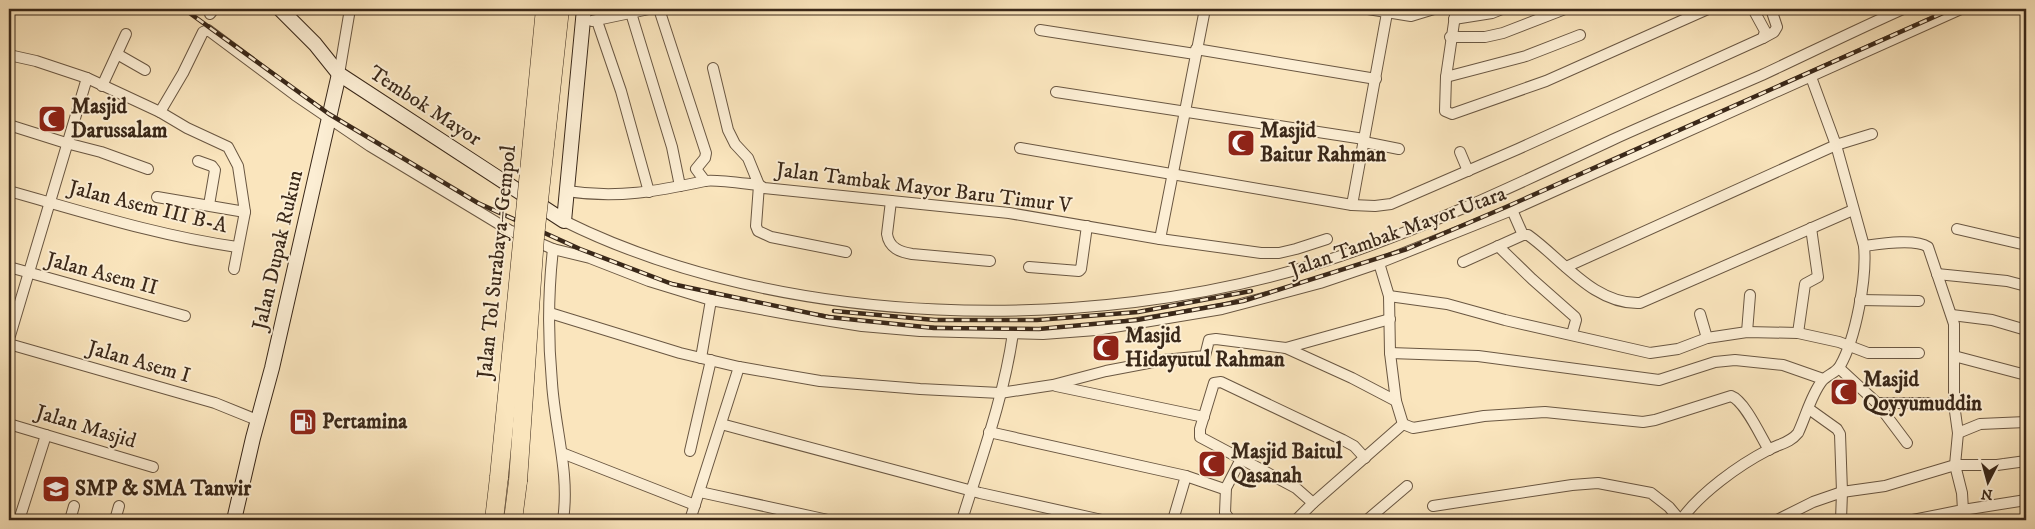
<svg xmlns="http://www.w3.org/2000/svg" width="2035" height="529" font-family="'IM FELL DW Pica',serif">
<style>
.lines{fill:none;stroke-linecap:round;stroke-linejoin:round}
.street-casing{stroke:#6a5742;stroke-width:12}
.secondary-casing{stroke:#3a2819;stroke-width:16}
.highway-casing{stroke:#3a2819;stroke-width:19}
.street{stroke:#fceed4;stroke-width:10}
.secondary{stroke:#fceed4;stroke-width:14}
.highway{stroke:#fae5bd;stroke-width:18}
.rail-casing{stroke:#3a2819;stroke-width:4.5}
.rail{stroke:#fceed4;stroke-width:2.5;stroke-dasharray:8;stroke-linecap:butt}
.highway-bridge-casing{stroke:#3a2819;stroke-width:19;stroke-linecap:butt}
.highway-bridge{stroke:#fae5bd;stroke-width:18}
.labels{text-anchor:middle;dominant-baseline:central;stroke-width:4;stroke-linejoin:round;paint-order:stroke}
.street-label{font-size:21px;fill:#3a2819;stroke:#fceed4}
.poi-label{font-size:21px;font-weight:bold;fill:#3a2819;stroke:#fceed4;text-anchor:start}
</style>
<rect width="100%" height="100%" fill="#fae5bd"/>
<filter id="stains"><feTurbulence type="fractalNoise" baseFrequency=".004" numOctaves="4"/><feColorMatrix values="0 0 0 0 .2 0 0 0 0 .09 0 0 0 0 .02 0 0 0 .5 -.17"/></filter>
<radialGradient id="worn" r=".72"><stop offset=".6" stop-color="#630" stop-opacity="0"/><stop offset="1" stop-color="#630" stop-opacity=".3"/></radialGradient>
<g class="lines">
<defs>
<g id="street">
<path d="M 659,9 L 706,153 L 705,158 L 696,169 L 705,181"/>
<path d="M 1368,9 L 1411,16 L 1434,9"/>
<path d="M 1456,9 L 1446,77 L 1445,111 L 1452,114 L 1546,81 L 1708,9"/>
<path d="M 1753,9 L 1765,31 L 1763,38"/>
<path d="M 631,13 L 672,147 L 680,186"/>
<path d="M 210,14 L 214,9"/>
<path d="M 1454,19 L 1492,13 L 1502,9"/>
<path d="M 592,21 L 649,9"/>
<path d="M 597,21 L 621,91 L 649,192"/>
<path d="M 1040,30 L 1195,54"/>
<path d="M 1450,37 L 1485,37 L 1503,33 L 1565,9"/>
<path d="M 1196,49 L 1376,79"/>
<path d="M 117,54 L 145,70"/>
<path d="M 9,55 L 36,61 L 87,78 L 160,112 L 187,128 L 228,147 L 238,166 L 245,212 L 234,269"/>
<path d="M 339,74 L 350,9"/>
<path d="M 1446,77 L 1526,56 L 1580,35"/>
<path d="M 102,86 L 126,34"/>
<path d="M 1056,92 L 1364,139"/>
<path d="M 160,112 L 183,73 L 203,32 L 208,30 L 295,95 L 370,146 L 509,230 L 553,249 L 590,258 L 649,281 L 711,300 L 793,315 L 862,326 L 920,331 L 1043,334 L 1096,330 L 1222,309 L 1320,283 L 1379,263 L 1512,210 L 1961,9"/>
<path d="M 9,125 L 66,143 L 101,152 L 148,169"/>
<path d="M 1364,142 L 1399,149"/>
<path d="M 1020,148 L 1352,205 L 1375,206 L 1391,204 L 1518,149 L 1763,38 L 1774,32 L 1777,27 L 1771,9"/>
<path d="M 1460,152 L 1468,171"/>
<path d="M 198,161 L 212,166 L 215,170 L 209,205"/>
<path d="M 9,191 C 84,212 159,236 237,247"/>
<path d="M 567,191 C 617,199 658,191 705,181 C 714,179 748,184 759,185 L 748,158 L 735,144 L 728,130 L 713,68"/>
<path d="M 157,197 L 245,212"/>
<path d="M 891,201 L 887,234 C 889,248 900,252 912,254 L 990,261"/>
<path d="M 1352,205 L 1387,13"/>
<path d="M 1512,210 L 1523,235"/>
<path d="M 564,221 C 782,329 1089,335 1319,263 C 1420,231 1516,185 1612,140 C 1662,117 1712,97 1762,75 C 1809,53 1856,30 1903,9"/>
<path d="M 1957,229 L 2026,245"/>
<path d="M 1160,239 L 1205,9"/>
<path d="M 1498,246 L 1532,279 L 1575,317 L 1576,320 L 1572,334"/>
<path d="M 553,249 C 548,293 548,339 552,383 C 555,429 570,474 563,520"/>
<path d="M 846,252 L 771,237 L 758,231 L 756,226 L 759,185 L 764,188 L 1009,213 L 1160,239 L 1261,253 L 1279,253 L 1296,249 L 1327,239"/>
<path d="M 1463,262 L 1523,235 L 1528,235 C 1562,259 1594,305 1640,303 L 1853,210"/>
<path d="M 1379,263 L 1389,296 L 1390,353 L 1396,401 L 1403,424"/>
<path d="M 9,267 L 185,316"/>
<path d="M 1029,267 L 1079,271 L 1081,269 L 1087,226"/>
<path d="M 1566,267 L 1836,145 L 1872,134"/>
<path d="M 1937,274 L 2007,281 L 2026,286"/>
<path d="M 1389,296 L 1447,304 L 1505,320 L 1650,353 L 1678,349 L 1707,338 L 1747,332 L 1798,333 L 1839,342 L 1868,353 L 1919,353"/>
<path d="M 1860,300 L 1919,301"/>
<path d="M 550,313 L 680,353 L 739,367 L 820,381 L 920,389 L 1000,393 L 1053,385 L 1106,371 L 1164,360 L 1205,356 L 1209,340 L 1216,339 L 1286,348 L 1352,378 L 1396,401"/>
<path d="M 1700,314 L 1707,338"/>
<path d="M 1952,315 L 1992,320 L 2026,330"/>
<path d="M 1747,332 L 1750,295"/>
<path d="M 1798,333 L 1805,284 L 1818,277 L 1811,228"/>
<path d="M 9,339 L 87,78"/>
<path d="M 9,344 L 215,403 L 257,420"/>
<path d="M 1286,348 L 1390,319"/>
<path d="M 1390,353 L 1478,356 L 1659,380 L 1715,362 L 1735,360 L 1783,365 L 1823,379"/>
<path d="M 1954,356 L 2026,375"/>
<path d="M 701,358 L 711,300"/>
<path d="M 1839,368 L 1877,403 L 1907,443"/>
<path d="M 1056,386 L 1204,417"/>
<path d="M 1877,403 L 1928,403"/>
<path d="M 1809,409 L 1837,429 L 1840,434 L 1842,492 L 1841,520"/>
<path d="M 9,424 L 153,467"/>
<path d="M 721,424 L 980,493 L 1102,520"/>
<path d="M 1403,424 L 1413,428 L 1484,416 L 1545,412 L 1643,422 L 1655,420 L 1731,396 C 1745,401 1761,437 1769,450"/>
<path d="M 989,432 L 1186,476 L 1224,489 L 1226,488"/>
<path d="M 1958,433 L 1980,424 L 2026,422"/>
<path d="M 690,451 L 711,360"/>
<path d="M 562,453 L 695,505"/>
<path d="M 700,492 L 828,520"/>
<path d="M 1313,503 L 1296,488 L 1200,437 L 1200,429 L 1214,383 L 1221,382 L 1343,440 L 1354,446 L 1365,458"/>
<path d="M 1433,506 L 1572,485 L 1598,483 L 1651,493 L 1669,507 L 1680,520"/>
<path d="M 19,520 L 46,435"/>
<path d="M 70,520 L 74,506"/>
<path d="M 115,520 L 119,506"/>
<path d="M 690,520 L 739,367"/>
<path d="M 962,520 C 981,459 1004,397 1013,333"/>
<path d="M 1173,520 L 1186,476"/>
<path d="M 1230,520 L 1225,513 L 1226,488 L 1241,459"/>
<path d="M 1296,520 L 1313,503 L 1403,424"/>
<path d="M 1367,520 L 1407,486"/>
<path d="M 1681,520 C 1700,493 1739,465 1768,450 C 1779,444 1790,443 1798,433 C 1806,416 1811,395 1822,381 C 1827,375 1836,373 1840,366 C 1856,338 1867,277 1864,246 L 1836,145 L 1811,77"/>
<path d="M 1777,520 L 1813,502 L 1842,492 L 1885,486 L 1955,465 L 1958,433 L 1954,404 L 1954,324 L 1928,247 C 1915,238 1879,244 1864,246"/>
<path d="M 1913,520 L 1963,510 L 1962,493 L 1955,465 L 1997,465 L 2026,461"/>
<path d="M 1964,520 L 1963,510 L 2026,500"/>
</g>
<g id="secondary">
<path d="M 280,9 L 315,44 L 339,74 L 564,221 L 584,9"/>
<path d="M 234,520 L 253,438 L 272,368 L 339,74"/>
</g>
<g id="highway">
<path d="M 494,520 L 499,477"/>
<path d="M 513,520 L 518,481"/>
</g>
</defs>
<!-- street casing -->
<use href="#street" class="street-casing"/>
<!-- secondary casing -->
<use href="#secondary" class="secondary-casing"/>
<!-- highway casing -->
<use href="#highway" class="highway-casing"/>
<!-- street -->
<use href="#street" class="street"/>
<!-- secondary -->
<use href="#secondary" class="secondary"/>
<!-- highway -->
<use href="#highway" class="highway"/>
<defs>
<g id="rail">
<path d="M 184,9 L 329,114 L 478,203 L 580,249 L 672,284 L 828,317 L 934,328 L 1039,329 L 1137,320 L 1243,301 L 1407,249 L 1506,207 L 1952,9"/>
<path d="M 834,311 L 935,320 L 1037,320 L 1138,312 L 1251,291"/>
</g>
</defs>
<!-- rail casing -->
<use href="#rail" class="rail-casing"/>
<!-- rail -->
<use href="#rail" class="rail"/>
<defs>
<g id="highway-bridge">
<path d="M 499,477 L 545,9"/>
<path d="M 518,481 L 535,237 L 560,9"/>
</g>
</defs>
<!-- highway-bridge casing -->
<use href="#highway-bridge" class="highway-bridge-casing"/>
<!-- highway-bridge -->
<use href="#highway-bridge" class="highway-bridge"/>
</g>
<!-- icons -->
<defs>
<symbol id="mosque-square" viewBox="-11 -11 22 22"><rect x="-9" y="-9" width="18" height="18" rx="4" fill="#8f2418" stroke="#fceed4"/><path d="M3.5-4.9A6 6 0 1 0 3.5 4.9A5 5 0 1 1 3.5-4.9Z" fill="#fff"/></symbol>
<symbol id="fuel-square" viewBox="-11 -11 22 22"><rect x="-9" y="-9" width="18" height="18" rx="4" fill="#8f2418" stroke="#fceed4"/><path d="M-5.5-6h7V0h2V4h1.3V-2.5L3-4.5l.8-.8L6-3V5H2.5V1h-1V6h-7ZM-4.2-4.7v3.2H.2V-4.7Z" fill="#fff"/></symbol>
<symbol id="school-square" viewBox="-11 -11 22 22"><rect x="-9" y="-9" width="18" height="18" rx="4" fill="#8f2418" stroke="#fceed4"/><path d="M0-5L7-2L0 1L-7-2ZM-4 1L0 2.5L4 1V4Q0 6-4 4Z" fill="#fff"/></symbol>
</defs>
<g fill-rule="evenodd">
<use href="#mosque-square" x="36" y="103" width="32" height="32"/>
<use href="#mosque-square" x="1225" y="127" width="32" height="32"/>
<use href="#mosque-square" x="1090" y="332" width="32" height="32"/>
<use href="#mosque-square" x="1828" y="376" width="32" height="32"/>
<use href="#fuel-square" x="287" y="406" width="32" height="32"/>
<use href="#mosque-square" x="1196" y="448" width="32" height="32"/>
<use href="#school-square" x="40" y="473" width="32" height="32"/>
</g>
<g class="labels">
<!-- street labels -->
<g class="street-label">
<text transform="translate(425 106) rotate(33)">Tembok Mayor</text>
<text transform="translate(924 188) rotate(7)">Jalan Tambak Mayor Baru Timur V</text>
<text transform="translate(148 207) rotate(14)">Jalan Asem III B-A</text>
<text transform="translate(1398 232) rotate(-20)">Jalan Tambak Mayor Utara</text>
<text transform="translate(278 250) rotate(-77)">Jalan Dupak Rukun</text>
<text transform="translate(497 262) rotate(-84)">Jalan Tol Surabaya–Gempol</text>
<text transform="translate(102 274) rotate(15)">Jalan Asem II</text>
<text transform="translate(139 362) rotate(16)">Jalan Asem I</text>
<text transform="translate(86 427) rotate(17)">Jalan Masjid</text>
</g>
<!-- poi labels -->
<g class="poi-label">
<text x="71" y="107">Masjid<tspan x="71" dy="24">Darussalam</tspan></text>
<text x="1260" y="131">Masjid<tspan x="1260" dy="24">Baitur Rahman</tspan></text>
<text x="1125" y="336">Masjid<tspan x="1125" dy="24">Hidayutul Rahman</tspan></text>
<text x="1863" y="380">Masjid<tspan x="1863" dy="24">Qoyyumuddin</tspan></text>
<text x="322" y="422">Pertamina</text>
<text x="1231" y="452">Masjid Baitul<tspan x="1231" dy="24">Qasanah</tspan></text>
<text x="75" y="489">SMP &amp; SMA Tanwir</text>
</g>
</g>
<!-- margin -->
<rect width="2035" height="529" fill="none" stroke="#fae5bd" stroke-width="30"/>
<rect x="10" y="10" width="2015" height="509" fill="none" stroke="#3a2819" stroke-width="2.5"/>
<rect x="15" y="15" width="2005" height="499" fill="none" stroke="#3a2819"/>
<!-- north arrow -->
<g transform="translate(1988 482) rotate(186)" stroke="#fceed4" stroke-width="4" paint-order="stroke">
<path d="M0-4L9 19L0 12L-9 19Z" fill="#3a2819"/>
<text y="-8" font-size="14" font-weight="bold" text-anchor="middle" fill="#3a2819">N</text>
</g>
<rect width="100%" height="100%" filter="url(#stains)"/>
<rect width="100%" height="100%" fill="url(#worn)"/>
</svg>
